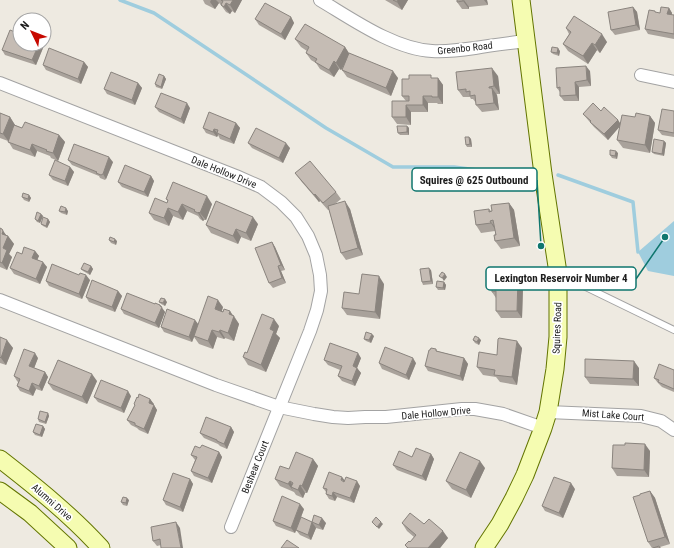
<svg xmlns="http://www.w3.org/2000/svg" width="674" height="548" font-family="'Roboto Condensed',sans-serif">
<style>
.water{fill:#9fcdde}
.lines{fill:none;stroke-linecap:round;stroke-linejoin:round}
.stream{stroke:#9fcdde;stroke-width:3.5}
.lane-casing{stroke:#a3a3a3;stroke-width:8}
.street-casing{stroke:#a3a3a3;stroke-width:14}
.secondary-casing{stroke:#637500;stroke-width:19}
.lane{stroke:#fff;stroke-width:6}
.street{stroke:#fff;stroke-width:12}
.secondary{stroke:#f5fcb1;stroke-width:17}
.wall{fill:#a9a29b}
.shaded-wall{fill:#8a847e}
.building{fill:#c5bcb4;stroke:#8a847e}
.labels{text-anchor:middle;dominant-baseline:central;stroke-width:3.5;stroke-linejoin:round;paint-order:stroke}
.street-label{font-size:10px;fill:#1c1c1c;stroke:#fff}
.leader{fill:none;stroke:#0f766e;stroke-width:1.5}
.callout-dot{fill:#0f766e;stroke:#fff;stroke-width:1.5}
.callout{fill:#fff;stroke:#0f766e;stroke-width:1.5}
.callout-label{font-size:11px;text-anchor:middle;font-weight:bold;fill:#1c1c1c}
</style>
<rect width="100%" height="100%" fill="#eeeae1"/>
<!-- water -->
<path class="water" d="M 674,221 L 674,276 L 648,271 L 638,252 Z"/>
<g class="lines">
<!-- stream -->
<g class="stream">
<path d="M 120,0 L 154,13 L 326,128 L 393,167 L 454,167 L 531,177"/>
<path d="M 558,175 L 633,202 L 638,252"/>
</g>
<defs>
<path id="lane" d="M 559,274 L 674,330"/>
<g id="street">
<path d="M 320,0 C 352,19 394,49 432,51 C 447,52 461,50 475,48 C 492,45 509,43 526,41"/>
<path d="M 641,75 L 674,82"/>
<path d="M 0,83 L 236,176 L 261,187 L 281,202 L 296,217 L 308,236 L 316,255 L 320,275 L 321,291 L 317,310 L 310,331 L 231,527"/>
<path d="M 0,300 L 216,385 L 279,407 L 314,414 L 333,417 L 348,418 L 365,417 L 386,417 L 462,409 L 475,409 L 503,414 L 543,428"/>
<path d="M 548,412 L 641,416 L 661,421 L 674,430"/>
</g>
<g id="secondary">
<path d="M 0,459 C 36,487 71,515 101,548"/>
<path d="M 0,491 L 30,513 L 68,548"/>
<path d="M 484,548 L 500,524 L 514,498 L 525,475 L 543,428 L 548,412 L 555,369 L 558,337 L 558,273 L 543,174 L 521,0"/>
</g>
</defs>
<!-- lane casing -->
<use href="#lane" class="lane-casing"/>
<!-- street casing -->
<use href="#street" class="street-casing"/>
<!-- secondary casing -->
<use href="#secondary" class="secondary-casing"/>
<!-- lane -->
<use href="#lane" class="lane"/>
<!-- street -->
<use href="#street" class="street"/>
<!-- secondary -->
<use href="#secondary" class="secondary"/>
</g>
<!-- wall -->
<g class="wall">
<path d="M 203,0 L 242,0 L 235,13 L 232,11 L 230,14 L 226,12 L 221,5 L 219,3 L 215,9 L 205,4 Z"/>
<path d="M 385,0 L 408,0 L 402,10 Z"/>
<path d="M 457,0 L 487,0 L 488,5 L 469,7 L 469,9 L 462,9 L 457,2 Z"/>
<path d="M 633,7 L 637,12 L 640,30 L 615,35 L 611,30 Z"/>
<path d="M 669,8 L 672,13 L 672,15 L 674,15 L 674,39 L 648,34 L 645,29 L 656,13 L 660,13 Z"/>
<path d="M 291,17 L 294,23 L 285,40 L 259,25 L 255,19 Z"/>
<path d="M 566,28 L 607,42 L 600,53 L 597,50 L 588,64 L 568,51 L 563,44 L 569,34 Z"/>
<path d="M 295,39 L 345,47 L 349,53 L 398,78 L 391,96 L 347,77 L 342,70 L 343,67 L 341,70 L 339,69 L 334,77 L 320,69 L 316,63 L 311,60 L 306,53 L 307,51 L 301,47 Z"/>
<path d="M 20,44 L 41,44 L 43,48 L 36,65 L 5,55 L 2,50 Z"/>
<path d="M 560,51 L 559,56 L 553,54 L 551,52 Z"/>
<path d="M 84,62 L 88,67 L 81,84 L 46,70 L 43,65 Z"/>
<path d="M 590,71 L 591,86 L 579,87 L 579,101 L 564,101 L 560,96 L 560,92 L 557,88 Z"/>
<path d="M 164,76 L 166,79 L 162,89 L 156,87 L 155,84 Z"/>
<path d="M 498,76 L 500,94 L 496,94 L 497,95 L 499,110 L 482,112 L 476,105 L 476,103 L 473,99 L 471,99 L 470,97 L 463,97 L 458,90 Z"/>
<path d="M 433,78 L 438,78 L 443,85 L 443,104 L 438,104 L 437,103 L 428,103 L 428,112 L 411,112 L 411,125 L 397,124 L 392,117 L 406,101 L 402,96 Z"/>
<path d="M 138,83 L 142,88 L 135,105 L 107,94 L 104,89 Z"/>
<path d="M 155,107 L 190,108 L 184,124 L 159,112 Z"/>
<path d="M 601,111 L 618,120 L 620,123 L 635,117 L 650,116 L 655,123 L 650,153 L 623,148 L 617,140 L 620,126 L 608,140 L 594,127 L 583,114 Z"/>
<path d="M 674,111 L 674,137 L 662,135 L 658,130 Z"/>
<path d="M 0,113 L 10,117 L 15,125 L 22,128 L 59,135 L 65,142 L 58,161 L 51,158 L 50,156 L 37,151 L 35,157 L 13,149 L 8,141 L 0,138 Z"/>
<path d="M 236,123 L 240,128 L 234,144 L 220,139 L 218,135 L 217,137 L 206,133 L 203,128 Z"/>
<path d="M 407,126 L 409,128 L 409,135 L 400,135 L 398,133 Z"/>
<path d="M 469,137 L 471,139 L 472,147 L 467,147 L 466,145 Z"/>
<path d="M 664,141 L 666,143 L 664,156 L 654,154 L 652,152 Z"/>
<path d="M 248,143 L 290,148 L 283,163 L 252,148 Z"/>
<path d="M 618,153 L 617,159 L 612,158 L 610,155 Z"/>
<path d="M 68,160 L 113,162 L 106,179 L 105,180 L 100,178 L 99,176 L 72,165 Z"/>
<path d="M 70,167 L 74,172 L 68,186 L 53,180 L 49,175 Z"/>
<path d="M 295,173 L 336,192 L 341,199 L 335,204 L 350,209 L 363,255 L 346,260 L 341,253 L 329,210 L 328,210 L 320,201 L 319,202 L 301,181 Z"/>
<path d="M 151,176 L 154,181 L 148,197 L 122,187 L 118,182 Z"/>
<path d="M 29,195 L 31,198 L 29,202 L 24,200 L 22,197 Z"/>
<path d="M 166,199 L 212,204 L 206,220 L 204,220 L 203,221 L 200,219 L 198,216 L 187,211 L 183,220 L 173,216 L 169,226 L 154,220 L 149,213 L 167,203 L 168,201 Z"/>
<path d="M 509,203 L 514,210 L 520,246 L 501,249 L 495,241 L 495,231 L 481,233 L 476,225 L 489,209 L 491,211 Z"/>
<path d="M 59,211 L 68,211 L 67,215 L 61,213 Z"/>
<path d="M 41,214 L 43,216 L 40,223 L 37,222 L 35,219 Z"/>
<path d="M 48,219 L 50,222 L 47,228 L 43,226 L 41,224 Z"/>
<path d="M 258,224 L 251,241 L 241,237 L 238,244 L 211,233 L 206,225 Z"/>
<path d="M 0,228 L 7,236 L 8,236 L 14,244 L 9,254 L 12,257 L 7,270 L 0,267 Z"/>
<path d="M 109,240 L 117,241 L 116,245 L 111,243 Z"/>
<path d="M 272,242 L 275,247 L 285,270 L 281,271 L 286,283 L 273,288 L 269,283 Z"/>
<path d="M 35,251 L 39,256 L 37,259 L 47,267 L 40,284 L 14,274 L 10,268 L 22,254 Z"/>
<path d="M 91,266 L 93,269 L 90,275 L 83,271 L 81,269 Z"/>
<path d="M 431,270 L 433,284 L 423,285 L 422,282 Z"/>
<path d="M 518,278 L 523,286 L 522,318 L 501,318 L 496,311 L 496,298 L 492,292 Z"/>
<path d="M 90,280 L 82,299 L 49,286 L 46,281 Z"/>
<path d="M 444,282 L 446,285 L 445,290 L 438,290 L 436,287 Z"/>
<path d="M 384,284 L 380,319 L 347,315 L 342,308 L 359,294 Z"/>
<path d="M 118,291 L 122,296 L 115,312 L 89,302 L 86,297 Z"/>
<path d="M 159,302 L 167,302 L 165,306 L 161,304 Z"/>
<path d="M 155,304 L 160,305 L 165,312 L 159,328 L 124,314 L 121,309 Z"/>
<path d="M 223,307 L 222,311 L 234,316 L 239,324 L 234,341 L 225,338 L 224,339 L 217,337 L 213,349 L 199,344 L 194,337 L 192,342 L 164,332 L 161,327 L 198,324 Z"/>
<path d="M 279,326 L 276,334 L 280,338 L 266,372 L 248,365 L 243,357 L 247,353 Z"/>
<path d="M 374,336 L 371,343 L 366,341 L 364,339 Z"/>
<path d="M 0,337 L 13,348 L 6,365 L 0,363 Z"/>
<path d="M 473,340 L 481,340 L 479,345 L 475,343 Z"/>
<path d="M 522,348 L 517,385 L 500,382 L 496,377 L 483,375 L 477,367 L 497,355 Z"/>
<path d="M 436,349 L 437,351 L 464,358 L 468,364 L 463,381 L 428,371 L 425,366 L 430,350 Z"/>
<path d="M 38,358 L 34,368 L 45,372 L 48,377 L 42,391 L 36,389 L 33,396 L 20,391 L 17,386 L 18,382 L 17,381 L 14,376 Z"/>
<path d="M 361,358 L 357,368 L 361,373 L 355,386 L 342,381 L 338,376 L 340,370 L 328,365 L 324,360 Z"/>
<path d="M 379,363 L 416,363 L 409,380 L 382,369 Z"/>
<path d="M 639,368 L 639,386 L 590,384 L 585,377 Z"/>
<path d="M 674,370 L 674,392 L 662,387 L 658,383 L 654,378 Z"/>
<path d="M 97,381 L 87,404 L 53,390 L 48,383 Z"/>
<path d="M 131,396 L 124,413 L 98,402 L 94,397 Z"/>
<path d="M 150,399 L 157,410 L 148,434 L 139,430 L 137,428 L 131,425 L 127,420 L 135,405 L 134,404 Z"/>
<path d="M 48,413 L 49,416 L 46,424 L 39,422 L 38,419 Z"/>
<path d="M 43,426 L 45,429 L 42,437 L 35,435 L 33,432 Z"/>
<path d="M 231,427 L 234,432 L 227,449 L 220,446 L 218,444 L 204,438 L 200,433 Z"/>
<path d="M 625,445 L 650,451 L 649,477 L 617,476 L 612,468 Z"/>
<path d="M 200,448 L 219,452 L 222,457 L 212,483 L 194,476 L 191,471 L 195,460 L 191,455 Z"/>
<path d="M 431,454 L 434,459 L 426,481 L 397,470 L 393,465 L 412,457 Z"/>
<path d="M 313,459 L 318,466 L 307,493 L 305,493 L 303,498 L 296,495 L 294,492 L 280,486 L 275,479 L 289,469 Z"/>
<path d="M 485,468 L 471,498 L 452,489 L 446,481 Z"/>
<path d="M 190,479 L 193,484 L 183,512 L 166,505 L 163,500 Z"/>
<path d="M 345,480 L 360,486 L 354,503 L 337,497 L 335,501 L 329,499 L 326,494 L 326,492 L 323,488 Z"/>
<path d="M 575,489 L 563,518 L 545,511 L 542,506 Z"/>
<path d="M 650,491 L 655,498 L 670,544 L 660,547 L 661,548 L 652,548 L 648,542 L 640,495 Z"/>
<path d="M 129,500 L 127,506 L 123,505 L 121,502 Z"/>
<path d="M 304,509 L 295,533 L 276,526 L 273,521 Z"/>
<path d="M 312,522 L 326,523 L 323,530 L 316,528 L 311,540 L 300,535 L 296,530 Z"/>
<path d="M 402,523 L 424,524 L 448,538 L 440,548 L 407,548 L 405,545 L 410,542 L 414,537 L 407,531 Z"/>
<path d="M 180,528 L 161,545 L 157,546 L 153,541 Z"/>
</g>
<!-- shaded-wall -->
<g class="shaded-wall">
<path d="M 211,0 L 216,0 L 219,3 L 215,9 L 210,2 Z"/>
<path d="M 233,0 L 242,0 L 235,13 L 230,5 Z"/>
<path d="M 398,0 L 408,0 L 402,10 L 397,2 Z"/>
<path d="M 464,0 L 469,7 L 469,9 L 463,1 Z"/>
<path d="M 484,0 L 487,0 L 488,5 Z"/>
<path d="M 226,3 L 232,11 L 230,14 L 224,7 Z"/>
<path d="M 633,7 L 637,12 L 640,30 L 636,25 Z"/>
<path d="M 669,8 L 672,13 L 671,19 L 667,14 Z"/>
<path d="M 291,17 L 294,23 L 285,40 L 281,34 Z"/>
<path d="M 602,34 L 607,42 L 600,53 L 595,45 Z"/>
<path d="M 592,43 L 597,50 L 588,64 L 583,56 Z"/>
<path d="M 39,44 L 41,44 L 43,48 L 36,65 L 32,60 Z"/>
<path d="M 345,47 L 350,55 L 341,70 L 336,63 Z"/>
<path d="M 558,48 L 560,51 L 559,56 L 557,53 Z"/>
<path d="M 334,61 L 339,69 L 334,77 L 329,70 Z"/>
<path d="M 84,62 L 88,67 L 81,84 L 78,79 Z"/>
<path d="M 586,66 L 590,71 L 591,86 L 587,80 Z"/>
<path d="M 492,68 L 498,76 L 500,94 L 494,86 Z"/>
<path d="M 393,71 L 398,78 L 391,96 L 386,88 Z"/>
<path d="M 164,76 L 166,79 L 162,89 L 161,87 Z"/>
<path d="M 438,78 L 443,85 L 443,104 L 438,97 Z"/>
<path d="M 575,82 L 579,87 L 579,101 L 576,95 Z"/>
<path d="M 138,83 L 142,88 L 135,105 L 132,100 Z"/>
<path d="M 489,87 L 492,91 L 492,88 L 497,95 L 499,110 L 494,103 Z"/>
<path d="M 423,96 L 428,103 L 428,112 L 423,105 Z"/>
<path d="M 187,103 L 190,108 L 184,124 L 181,119 Z"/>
<path d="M 406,105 L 411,112 L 411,125 L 406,117 Z"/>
<path d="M 650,116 L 655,123 L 650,153 L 645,145 Z"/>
<path d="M 10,117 L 15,125 L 9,142 L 3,134 Z"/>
<path d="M 618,120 L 621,125 L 608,140 L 604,134 Z"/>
<path d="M 236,123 L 240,128 L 234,144 L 230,139 Z"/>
<path d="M 407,126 L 409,128 L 409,135 L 407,132 Z"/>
<path d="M 214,129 L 218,134 L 217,133 L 218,135 L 217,137 L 213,132 Z"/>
<path d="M 59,135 L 65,142 L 58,161 L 53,153 Z"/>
<path d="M 469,137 L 471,139 L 472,147 L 470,144 Z"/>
<path d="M 664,141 L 666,143 L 664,156 L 662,154 Z"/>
<path d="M 286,143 L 290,148 L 283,163 L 279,158 Z"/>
<path d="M 32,144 L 37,151 L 35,157 L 30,150 Z"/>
<path d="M 616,151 L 618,153 L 617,159 L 615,156 Z"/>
<path d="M 109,157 L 113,162 L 106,179 L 103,174 Z"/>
<path d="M 70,167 L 74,172 L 68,186 L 65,181 Z"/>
<path d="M 151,176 L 154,181 L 148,197 L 144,192 Z"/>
<path d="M 315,194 L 320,201 L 319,202 L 314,195 Z"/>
<path d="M 29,195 L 31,198 L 29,202 L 28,199 Z"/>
<path d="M 207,196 L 212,204 L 206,220 L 200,213 Z"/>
<path d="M 345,201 L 350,209 L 363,255 L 358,248 Z"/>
<path d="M 509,203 L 514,210 L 520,246 L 514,238 Z"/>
<path d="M 182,204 L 187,211 L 183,220 L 178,212 Z"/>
<path d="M 66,208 L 68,211 L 67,215 L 65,212 Z"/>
<path d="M 168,208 L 173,216 L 169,226 L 164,218 Z"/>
<path d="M 199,212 L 204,220 L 203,221 L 198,213 Z"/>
<path d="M 41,214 L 43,216 L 40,223 L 38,221 Z"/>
<path d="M 253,217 L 258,224 L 251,241 L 246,233 Z"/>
<path d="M 48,219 L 50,222 L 47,228 L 46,226 Z"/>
<path d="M 490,221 L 496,228 L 496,231 L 491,223 Z"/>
<path d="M 2,229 L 8,238 L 8,236 L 14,244 L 9,254 L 12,257 L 7,270 L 2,263 L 3,248 L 2,234 Z"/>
<path d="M 236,229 L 241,237 L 238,244 L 233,236 Z"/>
<path d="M 115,239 L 117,241 L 116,245 L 114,242 Z"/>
<path d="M 272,242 L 275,247 L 285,270 L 281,265 Z"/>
<path d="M 35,251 L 39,256 L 36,263 L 32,258 Z"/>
<path d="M 43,262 L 47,267 L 40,284 L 36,279 Z"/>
<path d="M 91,266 L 93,269 L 90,275 L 88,272 Z"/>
<path d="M 278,266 L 281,271 L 286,283 L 282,278 Z"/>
<path d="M 429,268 L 431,270 L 433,284 L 431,281 Z"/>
<path d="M 445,274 L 447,277 L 444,281 L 442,278 Z"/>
<path d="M 86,275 L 90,280 L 82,299 L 79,294 Z"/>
<path d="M 379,276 L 384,284 L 380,319 L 375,312 Z"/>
<path d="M 518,278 L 523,286 L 522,318 L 517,311 Z"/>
<path d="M 444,282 L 446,285 L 445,290 L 443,288 Z"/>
<path d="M 118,291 L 122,296 L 115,312 L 112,307 Z"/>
<path d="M 165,299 L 167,302 L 165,306 L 163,303 Z"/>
<path d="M 218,300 L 223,307 L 220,316 L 215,309 Z"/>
<path d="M 160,305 L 165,312 L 159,328 L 155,323 Z"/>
<path d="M 230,311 L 239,324 L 234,341 L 228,333 L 229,314 Z"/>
<path d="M 274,319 L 279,326 L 276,334 L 280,338 L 266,372 L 261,365 L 270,329 Z"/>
<path d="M 195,320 L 199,325 L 192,342 L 189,337 Z"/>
<path d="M 212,330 L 217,337 L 213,349 L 208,341 Z"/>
<path d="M 220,330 L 225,338 L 224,339 L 219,332 Z"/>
<path d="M 372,334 L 374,336 L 371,343 L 369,340 Z"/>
<path d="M 479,338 L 481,340 L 479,345 L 477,342 Z"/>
<path d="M 7,340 L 13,348 L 6,365 L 1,358 Z"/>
<path d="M 517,341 L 522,348 L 517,385 L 512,377 Z"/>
<path d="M 35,353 L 38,358 L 33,371 L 29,366 Z"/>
<path d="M 358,353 L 361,358 L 357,368 L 361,373 L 355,386 L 352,381 L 353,366 Z"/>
<path d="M 413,358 L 416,363 L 409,380 L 406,375 Z"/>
<path d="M 464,358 L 468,364 L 463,381 L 460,376 Z"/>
<path d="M 634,361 L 639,368 L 639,386 L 633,379 Z"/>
<path d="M 45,372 L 48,377 L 42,391 L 39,386 Z"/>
<path d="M 92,374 L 97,381 L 87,404 L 82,397 Z"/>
<path d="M 32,383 L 36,389 L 33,396 L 29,391 Z"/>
<path d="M 128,391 L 131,396 L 124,413 L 121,408 Z"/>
<path d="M 150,399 L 154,404 L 152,408 L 149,403 Z"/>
<path d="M 154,405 L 157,410 L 148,434 L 144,429 Z"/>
<path d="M 48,413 L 49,416 L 46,424 L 45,422 Z"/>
<path d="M 43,426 L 45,429 L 42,437 L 40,435 Z"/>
<path d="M 231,427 L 234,432 L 227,449 L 224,444 Z"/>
<path d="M 645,444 L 650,451 L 649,477 L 644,470 Z"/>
<path d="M 219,452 L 222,457 L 212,483 L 208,478 Z"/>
<path d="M 431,454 L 434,459 L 426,481 L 422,476 Z"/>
<path d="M 313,459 L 318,466 L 307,493 L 302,486 Z"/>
<path d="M 480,461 L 485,468 L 471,498 L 466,490 Z"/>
<path d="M 342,477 L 346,482 L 341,480 Z"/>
<path d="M 190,479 L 193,484 L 183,512 L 180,507 Z"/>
<path d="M 290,481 L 295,489 L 291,487 L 294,492 L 288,484 Z"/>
<path d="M 357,481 L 360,486 L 354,503 L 350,498 Z"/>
<path d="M 571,483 L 575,489 L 563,518 L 559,513 Z"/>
<path d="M 300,485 L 305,493 L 303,498 L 298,490 Z"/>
<path d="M 650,491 L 655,498 L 670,544 L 665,537 Z"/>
<path d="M 333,492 L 337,497 L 335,501 L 332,496 Z"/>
<path d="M 127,498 L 129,500 L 127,506 L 126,503 Z"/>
<path d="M 300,504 L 304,509 L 295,533 L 291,528 Z"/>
<path d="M 322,518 L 326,523 L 323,530 L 319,525 Z"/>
<path d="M 176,522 L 180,528 L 183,548 L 181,548 Z"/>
<path d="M 312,522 L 316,528 L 311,540 L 308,535 Z"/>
<path d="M 381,522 L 383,524 L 379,529 L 377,527 Z"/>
<path d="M 443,531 L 448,538 L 440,548 L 428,548 Z"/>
</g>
<!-- building -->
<g class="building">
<path d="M 221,0 L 233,0 L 230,5 L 226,3 L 224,7 L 221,5 L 223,1 Z"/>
<path d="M 393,0 L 398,0 L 397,2 Z"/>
<path d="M 457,0 L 463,0 L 463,1 L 457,2 Z"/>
<path d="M 265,3 L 291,17 L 281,34 L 255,19 Z"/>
<path d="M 633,7 L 636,25 L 611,30 L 608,12 Z"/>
<path d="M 661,7 L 669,8 L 667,14 L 674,15 L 674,34 L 645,29 L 649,10 L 655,11 L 655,12 L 660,13 Z"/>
<path d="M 574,16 L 602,34 L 595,45 L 592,43 L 583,56 L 563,44 L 571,32 L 566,28 Z"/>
<path d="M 305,24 L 345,47 L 336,63 L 334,61 L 329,70 L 315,62 L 317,59 L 306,53 L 309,47 L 295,39 Z"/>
<path d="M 10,30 L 20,34 L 20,44 L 39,44 L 32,60 L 2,50 Z"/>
<path d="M 552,47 L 558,48 L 557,53 L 551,52 Z"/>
<path d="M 49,48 L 84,62 L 78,79 L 43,65 Z"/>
<path d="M 349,53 L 393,71 L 386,88 L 342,70 Z"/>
<path d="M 586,66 L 587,80 L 575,82 L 576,95 L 560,96 L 560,87 L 557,88 L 556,68 Z"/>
<path d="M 492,68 L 494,86 L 489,87 L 489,88 L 492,88 L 494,103 L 476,105 L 475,95 L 470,96 L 470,91 L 466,92 L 466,89 L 458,90 L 456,72 Z"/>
<path d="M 111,72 L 138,83 L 132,100 L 104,89 Z"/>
<path d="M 159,74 L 164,76 L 161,87 L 155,84 Z"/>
<path d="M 409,75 L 431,75 L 431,78 L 438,78 L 438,97 L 432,97 L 432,96 L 423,96 L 423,105 L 406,105 L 406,117 L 392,117 L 392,101 L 409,101 L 409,96 L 402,96 L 402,79 L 409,79 Z"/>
<path d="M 161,93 L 187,103 L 181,119 L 155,107 Z"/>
<path d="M 593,103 L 601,111 L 604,107 L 618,120 L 604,134 L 590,122 L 591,121 L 583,114 Z"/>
<path d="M 662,109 L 674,111 L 674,133 L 658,130 Z"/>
<path d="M 209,112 L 236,123 L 230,139 L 217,133 L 218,130 L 214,129 L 213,132 L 203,128 Z"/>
<path d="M 0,113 L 10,117 L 3,134 L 0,133 Z"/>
<path d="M 636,113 L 650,116 L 645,145 L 617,140 L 622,115 L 635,117 Z"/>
<path d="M 25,122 L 59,135 L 53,153 L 46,151 L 47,150 L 32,144 L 30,150 L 8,142 L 14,125 L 22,128 Z"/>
<path d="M 397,126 L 407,126 L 407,132 L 398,133 Z"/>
<path d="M 256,128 L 286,143 L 279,158 L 248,143 Z"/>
<path d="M 465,137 L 469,137 L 470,144 L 466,145 Z"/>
<path d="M 654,139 L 664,141 L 662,154 L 652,152 Z"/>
<path d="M 74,144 L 109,157 L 103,174 L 101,175 L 96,173 L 97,172 L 68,160 Z"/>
<path d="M 610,150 L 616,151 L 615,156 L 610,155 Z"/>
<path d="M 55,160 L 70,167 L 65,181 L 49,175 Z"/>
<path d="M 310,161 L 336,192 L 323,203 L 315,194 L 314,195 L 295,173 Z"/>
<path d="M 125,165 L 151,176 L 144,192 L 118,182 Z"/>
<path d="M 173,182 L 207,196 L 200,213 L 199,212 L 198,213 L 194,211 L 195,210 L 182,204 L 178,212 L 168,208 L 164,218 L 149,213 L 155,198 L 167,203 L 168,200 L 166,199 Z"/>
<path d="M 23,193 L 29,195 L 28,199 L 22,197 Z"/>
<path d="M 216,201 L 253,217 L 246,233 L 236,229 L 233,236 L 206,225 Z"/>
<path d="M 345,201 L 358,248 L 341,253 L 328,206 Z"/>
<path d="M 509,203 L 514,238 L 495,241 L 494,235 L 496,235 L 493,220 L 490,221 L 491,223 L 476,225 L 474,211 L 489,209 L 489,212 L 492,211 L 491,205 Z"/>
<path d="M 61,206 L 66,208 L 65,212 L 59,211 Z"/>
<path d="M 37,212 L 41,214 L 38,221 L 35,219 Z"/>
<path d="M 43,217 L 48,219 L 46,226 L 41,224 Z"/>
<path d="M 0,228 L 2,229 L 3,231 L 2,234 L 8,236 L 3,248 L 7,250 L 2,263 L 0,262 Z"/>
<path d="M 110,237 L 115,239 L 114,242 L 109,240 Z"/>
<path d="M 272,242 L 281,265 L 278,266 L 282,278 L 269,283 L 255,248 Z"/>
<path d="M 24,247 L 35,251 L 32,258 L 43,262 L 36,279 L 10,268 L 17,252 L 22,254 Z"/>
<path d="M 84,263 L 91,266 L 88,272 L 81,269 Z"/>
<path d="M 52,264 L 79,275 L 80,273 L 86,275 L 79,294 L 46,281 Z"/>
<path d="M 429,268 L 431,281 L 422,282 L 420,269 Z"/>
<path d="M 442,272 L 445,274 L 442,278 L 439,276 Z"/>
<path d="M 362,274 L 379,276 L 375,312 L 342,308 L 344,292 L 359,294 Z"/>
<path d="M 496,278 L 518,278 L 517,311 L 496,311 L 496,291 L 492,292 L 492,279 L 496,279 Z"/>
<path d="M 92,280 L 118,291 L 112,307 L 86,297 Z"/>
<path d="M 437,281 L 444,282 L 443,288 L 436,287 Z"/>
<path d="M 127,293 L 155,304 L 155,303 L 160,305 L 160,306 L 162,307 L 155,323 L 121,309 Z"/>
<path d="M 208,296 L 218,300 L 215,309 L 223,312 L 224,309 L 230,311 L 229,314 L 234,316 L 228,333 L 220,330 L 219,332 L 212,330 L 208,341 L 194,336 Z"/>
<path d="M 161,298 L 165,299 L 163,303 L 159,302 Z"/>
<path d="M 167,309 L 195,320 L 189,337 L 161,327 Z"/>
<path d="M 262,314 L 274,319 L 270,329 L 274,331 L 261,365 L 243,357 L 245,352 L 247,353 Z"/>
<path d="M 366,332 L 372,334 L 369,340 L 364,339 Z"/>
<path d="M 475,336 L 479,338 L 477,342 L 473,340 Z"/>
<path d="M 0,337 L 7,340 L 1,358 L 0,357 Z"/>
<path d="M 499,338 L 517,341 L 512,377 L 494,375 L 495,370 L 477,367 L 479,352 L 497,355 L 498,339 Z"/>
<path d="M 330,343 L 358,353 L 353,366 L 357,368 L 352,381 L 338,376 L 342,366 L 324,360 Z"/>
<path d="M 385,347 L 413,358 L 406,375 L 379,363 Z"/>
<path d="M 431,348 L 436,349 L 436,351 L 464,358 L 460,376 L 425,366 L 429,350 L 430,350 Z"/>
<path d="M 24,349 L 35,353 L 29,366 L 45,372 L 39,386 L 32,383 L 29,391 L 17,386 L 20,379 L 14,376 Z"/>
<path d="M 585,359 L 634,361 L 633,379 L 585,377 Z"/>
<path d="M 58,360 L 92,374 L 82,397 L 48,383 Z"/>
<path d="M 659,364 L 674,370 L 674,389 L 658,382 L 659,380 L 654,378 Z"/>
<path d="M 101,380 L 128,391 L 121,408 L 94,397 Z"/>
<path d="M 139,394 L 150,399 L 149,403 L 154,405 L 144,429 L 135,425 L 135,423 L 127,420 L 135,405 L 134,404 L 137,397 L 138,398 Z"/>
<path d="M 40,411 L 48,413 L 45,422 L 38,419 Z"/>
<path d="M 206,417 L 231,427 L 224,444 L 217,441 L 217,440 L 200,433 Z"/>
<path d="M 36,424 L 43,426 L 40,435 L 33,432 Z"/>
<path d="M 625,443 L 645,444 L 644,470 L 612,468 L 613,445 L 625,445 Z"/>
<path d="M 202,445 L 219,452 L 208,478 L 191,471 L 197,457 L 191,455 L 195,446 L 200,448 Z"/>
<path d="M 416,448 L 431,454 L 422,476 L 393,465 L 399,451 L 412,457 Z"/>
<path d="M 296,452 L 313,459 L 302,486 L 300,485 L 298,490 L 291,487 L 293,483 L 290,481 L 288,484 L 275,479 L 280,466 L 289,469 Z"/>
<path d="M 460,452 L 480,461 L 466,490 L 446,481 Z"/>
<path d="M 329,472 L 342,477 L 341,480 L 344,482 L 346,477 L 357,481 L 350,498 L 333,492 L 332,496 L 326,494 L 327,489 L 323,488 Z"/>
<path d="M 173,473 L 190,479 L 180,507 L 163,500 Z"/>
<path d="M 554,477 L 571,483 L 559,513 L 542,506 Z"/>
<path d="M 650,491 L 665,537 L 648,542 L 633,497 L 640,495 L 640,494 Z"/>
<path d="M 282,496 L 300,504 L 291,528 L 273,521 Z"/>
<path d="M 123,497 L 127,498 L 126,503 L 121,502 Z"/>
<path d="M 410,513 L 424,524 L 429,519 L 443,531 L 428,548 L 408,548 L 405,545 L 409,541 L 410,542 L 416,535 L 402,523 Z"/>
<path d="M 314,515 L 322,518 L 319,525 L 312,522 L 308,535 L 296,530 L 301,517 L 312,522 Z"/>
<path d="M 376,517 L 381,522 L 377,527 L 372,522 Z"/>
<path d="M 176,522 L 181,548 L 161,548 L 160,539 L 153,541 L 151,527 Z"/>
<path d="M 287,540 L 299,548 L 281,548 Z"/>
<path d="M 659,546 L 660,548 L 653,548 Z"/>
</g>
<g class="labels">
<!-- street labels -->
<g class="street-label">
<text transform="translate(465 48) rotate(-6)">Greenbo Road</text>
<text transform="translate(224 172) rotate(22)">Dale Hollow Drive</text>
<text transform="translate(557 328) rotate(-88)">Squires Road</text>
<text transform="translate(436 413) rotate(-5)">Dale Hollow Drive</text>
<text transform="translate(613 415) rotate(4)">Mist Lake Court</text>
<text transform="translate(255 467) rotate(-68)">Beshear Court</text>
<text transform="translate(52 502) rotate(41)">Alumni Drive</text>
</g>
</g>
<!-- callouts -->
<path class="leader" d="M541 246L537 180M665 237L636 279"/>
<g class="callout-dot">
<circle cx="541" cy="246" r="4"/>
<circle cx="665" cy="237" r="4"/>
</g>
<g class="callout">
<rect x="412" y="168" width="125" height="23" rx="4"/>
<rect x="486" y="267" width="150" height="23" rx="4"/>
</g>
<g class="callout-label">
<text x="474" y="184">Squires @ 625 Outbound</text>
<text x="561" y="282">Lexington Reservoir Number 4</text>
</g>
<!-- north arrow -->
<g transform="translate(32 32) rotate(313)"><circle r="19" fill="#ffffff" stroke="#a4a4a4"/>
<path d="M0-3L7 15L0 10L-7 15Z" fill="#c70900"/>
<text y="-6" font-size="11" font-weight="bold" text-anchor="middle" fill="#1c1c1c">N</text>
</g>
</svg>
